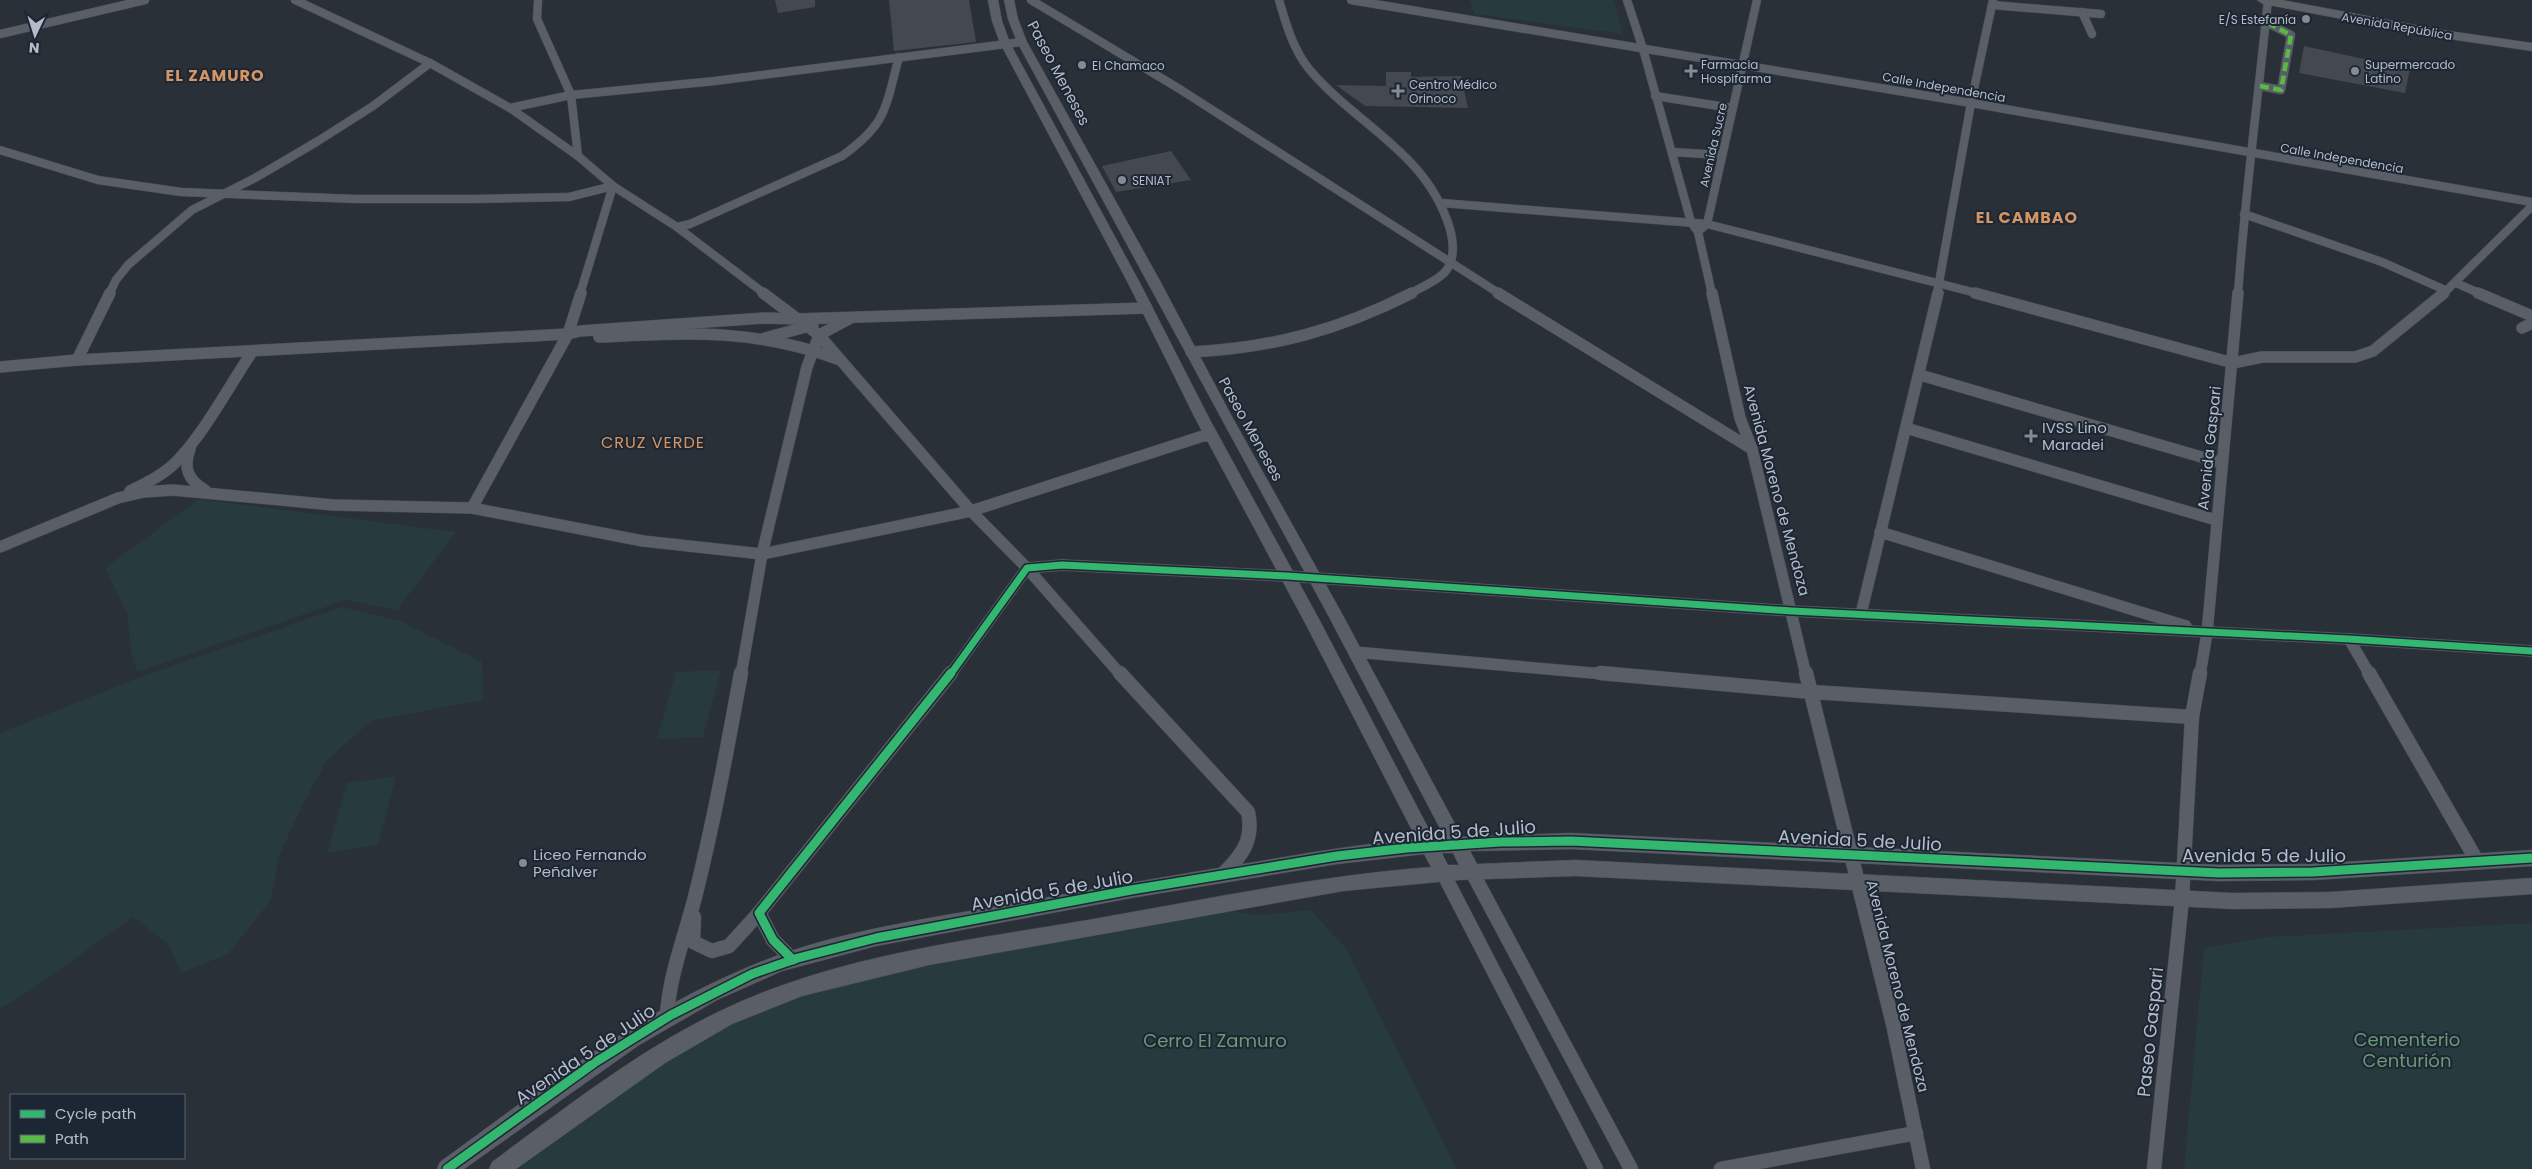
<svg xmlns="http://www.w3.org/2000/svg" width="2532" height="1169" font-family="Poppins,sans-serif">
<style>
.green{fill:#273a3e}
.building{fill:#444950}
.lines{fill:none;stroke-linecap:round;stroke-linejoin:round}
.minor-far2-casing{stroke:#484c53;stroke-width:9}
.minor-far1-casing{stroke:#484c53;stroke-width:12}
.minor-casing{stroke:#484c53;stroke-width:15}
.tertiary-casing{stroke:#484c53;stroke-width:1}
.primary-casing{stroke:#484c55;stroke-width:1}
.minor-far2{stroke:#5a5e66;stroke-width:8}
.minor-far1{stroke:#5a5e66;stroke-width:11}
.minor{stroke:#5a5e66;stroke-width:14}
.tertiary{fill:#5a5e66;fill-rule:evenodd}
.primary{fill:#5c6168;fill-rule:evenodd}
.quiet{stroke:#58b947;stroke-width:4.5;stroke-dasharray:9 4.5;stroke-linecap:butt}
.cycleway-far1-casing{stroke:#1d2633;stroke-width:10}
.cycleway-casing{stroke:#1d2633;stroke-width:12}
.cycleway-far1{stroke:#33b770;stroke-width:7}
.cycleway{stroke:#33b770;stroke-width:9}
.poi-dot{fill:#848b96;stroke:#1d2633;stroke-width:2}
.labels{text-anchor:middle;dominant-baseline:central;stroke-width:4;stroke-linejoin:round;paint-order:stroke}
.far-poi-label{font-size:12px;fill:#b4bcc9;stroke:#1d2633;text-anchor:start}
.far-street-label{font-size:12px;fill:#b4bcc9;stroke:#1d2633}
.street-label{font-size:15px;fill:#b4bcc9;stroke:#1d2633}
.poi-label{font-size:15px;fill:#b4bcc9;stroke:#1d2633;text-anchor:start}
.far-district-label{font-size:16px;font-weight:bold;letter-spacing:1px;fill:#d59563;stroke:#1d2633}
.neighbourhood-label{font-size:16px;letter-spacing:1px;fill:#d59563;stroke:#1d2633}
.near-street-label{font-size:18px;fill:#b4bcc9;stroke:#1d2633}
.near-park-label{font-size:18px;fill:#6b9a76;stroke:#1d2633}
</style>
<rect width="100%" height="100%" fill="#2a3038"/>
<!-- green -->
<g class="green">
<path d="M 1470,0 L 1614,0 L 1623,34 L 1474,14 Z"/>
<path d="M 199,499 L 456,532 L 397,610 L 346,600 L 137,672 L 131,651 L 127,613 L 105,568 Z"/>
<path d="M 342,607 L 400,621 L 482,662 L 483,700 L 371,721 L 327,760 L 301,808 L 279,856 L 271,900 L 228,954 L 181,973 L 169,945 L 133,917 L 28,992 L 0,1008 L 0,733 L 143,676 Z"/>
<path d="M 721,670 L 703,737 L 657,739 L 676,672 Z"/>
<path d="M 396,776 L 378,845 L 327,853 L 347,783 Z"/>
<path d="M 1211,909 L 1262,915 L 1310,910 L 1345,947 L 1457,1169 L 499,1169 L 620,1080 L 777,1001 L 862,976 Z"/>
<path d="M 2532,923 L 2532,1169 L 2184,1169 L 2204,948 L 2266,937 Z"/>
</g>
<!-- building -->
<g class="building">
<path d="M 775,0 L 815,0 L 815,7 L 778,13 Z"/>
<path d="M 889,0 L 969,0 L 976,42 L 894,51 Z"/>
<path d="M 2304,46 L 2410,69 L 2405,93 L 2299,73 Z"/>
<path d="M 1386,72 L 1411,72 L 1411,77 L 1461,76 L 1468,108 L 1365,106 L 1336,85 L 1386,86 Z"/>
<path d="M 1171,151 L 1191,180 L 1116,192 L 1102,166 Z"/>
</g>
<g class="lines">
<defs>
<g id="minor-far2">
<path d="M 295,0 L 430,63 L 510,108 L 578,156 L 613,186 L 677,227 L 765,294"/>
<path d="M 538,0 L 537,19 L 571,95 L 578,156"/>
<path d="M 1031,0 L 1178,88 L 1500,294"/>
<path d="M 1279,0 C 1286,24 1293,49 1309,69 C 1357,126 1427,152 1450,229 C 1454,244 1455,260 1445,272 C 1437,281 1420,288 1409,294"/>
<path d="M 1351,0 L 1971,103 L 2532,202"/>
<path d="M 1627,0 L 1643,49 L 1691,222 L 1698,232 L 1712,294"/>
<path d="M 1992,5 L 2101,14"/>
<path d="M 2082,12 L 2092,34"/>
<path d="M 0,34 L 145,0"/>
<path d="M 2260,86 L 2281,90 L 2291,35 L 2264,21"/>
<path d="M 1655,96 L 1732,108"/>
<path d="M 510,108 L 571,95 L 715,81 L 1022,42"/>
<path d="M 0,150 L 98,180 L 181,192 L 356,199 L 474,199 L 569,197 L 613,186"/>
<path d="M 1672,152 L 1721,155"/>
<path d="M 1442,203 L 1707,224 L 1980,294"/>
<path d="M 2244,214 L 2382,262 L 2445,290"/>
<path d="M 677,227 L 690,224 L 842,156 C 888,123 885,108 899,57"/>
<path d="M 1701,229 L 1707,224 L 1757,0"/>
<path d="M 2456,283 L 2481,294"/>
<path d="M 109,294 L 116,280 L 128,265 L 192,210 L 255,178 L 318,141 L 373,106 L 430,63"/>
<path d="M 580,294 L 613,186"/>
<path d="M 1937,294 L 1971,103 L 1993,0"/>
<path d="M 2238,294 C 2245,196 2258,98 2268,0"/>
<path d="M 2443,294 L 2532,206"/>
</g>
<g id="minor-far1">
<path d="M 763,293 L 819,335 L 971,511 L 1027,568 L 1121,675"/>
<path d="M 1498,293 L 1752,449"/>
<path d="M 1712,293 L 1740,418 L 1752,449 L 1806,675"/>
<path d="M 1975,293 L 2233,363 L 2262,357 L 2355,357 L 2373,351 L 2444,293"/>
<path d="M 2478,293 L 2532,316"/>
<path d="M 2522,328 L 2532,323"/>
<path d="M 599,337 C 688,333 755,328 840,360"/>
<path d="M 765,338 L 813,325"/>
<path d="M 1191,352 C 1273,348 1339,330 1412,293"/>
<path d="M 77,360 L 110,293"/>
<path d="M 0,367 L 77,360 L 568,334 L 580,331 L 765,318 L 797,319 L 1147,308"/>
<path d="M 1920,375 L 2222,463"/>
<path d="M 1906,428 L 2216,520"/>
<path d="M 190,449 C 183,468 188,480 205,490"/>
<path d="M 130,491 C 146,483 163,475 175,463 C 204,434 229,386 252,352"/>
<path d="M 472,508 L 568,334 L 581,293"/>
<path d="M 1880,532 L 2186,626"/>
<path d="M 0,547 L 118,498 L 144,492 L 173,490 L 333,505 L 472,508 L 643,541 L 762,554 L 971,511 L 1203,436 L 1212,436"/>
<path d="M 1861,614 L 1938,293"/>
<path d="M 2349,639 L 2370,675"/>
<path d="M 1355,652 L 1615,675"/>
<path d="M 741,675 L 762,554 L 807,367 L 819,335 L 849,319"/>
<path d="M 950,675 L 1027,568 L 1062,565 L 1287,576 L 1792,611 L 2349,639 L 2532,651"/>
<path d="M 2200,675 L 2207,633 L 2238,293"/>
</g>
<g id="minor">
<path d="M 1120,673 L 1248,812 C 1254,840 1242,856 1222,875"/>
<path d="M 1600,673 L 1812,692 L 2192,717"/>
<path d="M 1806,673 L 1893,1024 L 1923,1169"/>
<path d="M 2369,673 L 2477,861"/>
<path d="M 1472,872 L 1631,1169"/>
<path d="M 1443,873 L 1596,1169"/>
<path d="M 694,917 L 693,942 L 712,951 L 729,946 L 759,913"/>
<path d="M 793,960 L 773,940 L 759,913 L 951,673"/>
<path d="M 667,1016 C 669,977 684,939 694,901 C 713,826 727,750 741,673"/>
<path d="M 1721,1169 L 1916,1133"/>
<path d="M 2154,1169 L 2182,899 L 2192,717 L 2200,673"/>
</g>
<path id="tertiary" d="M 988,0 L 998,0 L 1002,21 L 1010,43 L 1140,283 L 1209,418 L 1320,621 L 1434,839 L 1445,838 L 1328,615 L 1017,42 L 1008,19 L 1004,0 L 1014,0 L 1018,19 L 1027,42 L 1159,279 L 1230,413 L 1340,610 L 1462,837 L 1571,833 L 2219,865 L 2313,864 L 2532,850 L 2532,866 L 2313,880 L 2219,881 L 1571,849 L 1470,851 L 1477,864 L 1575,860 L 2233,893 L 2330,892 L 2532,878 L 2532,894 L 2330,908 L 2233,909 L 1575,876 L 1459,880 L 1343,891 L 929,965 L 802,996 L 732,1024 L 665,1063 L 516,1169 L 489,1169 L 492,1162 C 565,1108 636,1052 718,1012 C 833,956 963,941 1088,920 C 1202,900 1315,876 1431,867 L 1424,854 L 1337,864 L 1131,898 L 876,946 L 782,971 L 717,1000 L 639,1045 L 464,1169 L 437,1169 L 440,1162 C 538,1091 634,1015 746,968 C 836,929 937,918 1032,900 C 1106,887 1181,874 1255,862 C 1309,853 1363,843 1417,840 L 1304,621 L 1195,418 L 1128,283 L 1000,43 L 992,21 ZM 1442,853 L 1453,853 L 1459,865 L 1448,865 Z"/>
<path id="primary" d="M 2257,0 L 2282,0 L 2442,30 L 2532,43 L 2532,51 L 2442,38 L 2263,4 Z"/>
</defs>
<!-- minor-far2 casing -->
<use href="#minor-far2" class="minor-far2-casing"/>
<!-- minor-far1 casing -->
<use href="#minor-far1" class="minor-far1-casing"/>
<!-- minor casing -->
<use href="#minor" class="minor-casing"/>
<!-- tertiary casing -->
<use href="#tertiary" class="tertiary-casing"/>
<!-- primary casing -->
<use href="#primary" class="primary-casing"/>
<!-- minor-far2 -->
<use href="#minor-far2" class="minor-far2"/>
<!-- minor-far1 -->
<use href="#minor-far1" class="minor-far1"/>
<!-- minor -->
<use href="#minor" class="minor"/>
<!-- tertiary -->
<use href="#tertiary" class="tertiary"/>
<!-- primary -->
<use href="#primary" class="primary"/>
<!-- quiet -->
<path class="quiet" d="M 2260,86 L 2281,90 L 2291,35 L 2264,21"/>
<defs>
<path id="cycleway-far1" d="M 950,675 L 1027,568 L 1062,565 L 1287,576 L 1792,611 L 2349,639 L 2532,651"/>
<g id="cycleway">
<path d="M 793,960 L 773,940 L 759,913 L 951,673"/>
<path d="M 447,1169 L 594,1063 L 671,1015 L 752,974 L 798,958 L 876,938 L 1131,890 L 1337,856 L 1407,848 L 1500,842 L 1571,841 L 2219,873 L 2313,872 L 2532,858"/>
</g>
</defs>
<!-- cycleway-far1 casing -->
<use href="#cycleway-far1" class="cycleway-far1-casing"/>
<!-- cycleway casing -->
<use href="#cycleway" class="cycleway-casing"/>
<!-- cycleway-far1 -->
<use href="#cycleway-far1" class="cycleway-far1"/>
<!-- cycleway -->
<use href="#cycleway" class="cycleway"/>
</g>
<!-- markers -->
<g class="poi-dot">
<circle cx="2306" cy="19" r="5"/>
<circle cx="1082" cy="65" r="5"/>
<path d="M1688.5 63.5h5v5h5v5h-5v5h-5v-5h-5v-5h5z"/>
<circle cx="2355" cy="71" r="5"/>
<path d="M1395.5 83.5h5v5h5v5h-5v5h-5v-5h-5v-5h5z"/>
<circle cx="1122" cy="180" r="5"/>
<path d="M2028.5 428.5h5v5h5v5h-5v5h-5v-5h-5v-5h5z"/>
<circle cx="523" cy="863" r="5"/>
</g>
<g class="labels">
<!-- far-poi labels -->
<g class="far-poi-label">
<text x="2296" y="19" text-anchor="end">E/S Estefanía</text>
<text x="1701" y="64">Farmacia<tspan x="1701" dy="14">Hospifarma</tspan></text>
<text x="2365" y="64">Supermercado<tspan x="2365" dy="14">Latino</tspan></text>
<text x="1092" y="65">El Chamaco</text>
<text x="1409" y="84">Centro Médico<tspan x="1409" dy="14">Orinoco</tspan></text>
<text x="1132" y="180">SENIAT</text>
</g>
<!-- far-street labels -->
<g class="far-street-label">
<text transform="translate(2397 26) rotate(10)">Avenida República</text>
<text transform="translate(1944 87) rotate(10)">Calle Independencia</text>
<text transform="translate(1713 145) rotate(-77)">Avenida Sucre</text>
<text transform="translate(2342 158) rotate(10)">Calle Independencia</text>
</g>
<!-- street labels -->
<g class="street-label">
<text transform="translate(1059 73) rotate(62)">Paseo Meneses</text>
<text transform="translate(1251 429) rotate(61)">Paseo Meneses</text>
<text transform="translate(2209 448) rotate(-84)">Avenida Gaspari</text>
<text transform="translate(1777 490) rotate(75)">Avenida Moreno de Mendoza</text>
<text transform="translate(1898 986) rotate(76)">Avenida Moreno de Mendoza</text>
</g>
<!-- poi labels -->
<g class="poi-label">
<text x="2042" y="427">IVSS Lino<tspan x="2042" dy="17">Maradei</tspan></text>
<text x="533" y="854">Liceo Fernando<tspan x="533" dy="17">Peñalver</tspan></text>
</g>
<!-- far-district labels -->
<g class="far-district-label">
<text x="215" y="75">EL ZAMURO</text>
<text x="2027" y="217">EL CAMBAO</text>
</g>
<!-- neighbourhood labels -->
<g class="neighbourhood-label">
<text x="653" y="442">CRUZ VERDE</text>
</g>
<!-- near-street labels -->
<g class="near-street-label">
<text transform="translate(1454 832) rotate(-4)">Avenida 5 de Julio</text>
<text transform="translate(1860 840) rotate(3)">Avenida 5 de Julio</text>
<text x="2264" y="855">Avenida 5 de Julio</text>
<text transform="translate(1052 890) rotate(-10)">Avenida 5 de Julio</text>
<text transform="translate(2150 1032) rotate(-84)">Paseo Gaspari</text>
<text transform="translate(585 1054) rotate(-34)">Avenida 5 de Julio</text>
</g>
<!-- near-park labels -->
<g class="near-park-label">
<text x="2407" y="1039">Cementerio<tspan x="2407" dy="21">Centurión</tspan></text>
<text x="1215" y="1040">Cerro El Zamuro</text>
</g>
</g>
<!-- legend -->
<rect x="10" y="1094" width="175" height="65" fill="#1d2633" stroke="#59626f"/>
<rect x="20" y="1110" width="25" height="8" fill="#33b770" stroke="#59626f"/>
<text x="55" y="1119" font-size="15" fill="#b4bcc9">Cycle path</text>
<rect x="20" y="1135" width="25" height="8" fill="#58b947" stroke="#59626f"/>
<text x="55" y="1144" font-size="15" fill="#b4bcc9">Path</text>
<!-- north arrow -->
<g transform="translate(35 35) rotate(184)" stroke="#1d2633" stroke-width="4" paint-order="stroke">
<path d="M0-4L9 19L0 12L-9 19Z" fill="#b4bcc9"/>
<text y="-8" font-size="14" font-weight="bold" text-anchor="middle" fill="#b4bcc9">N</text>
</g>
</svg>
